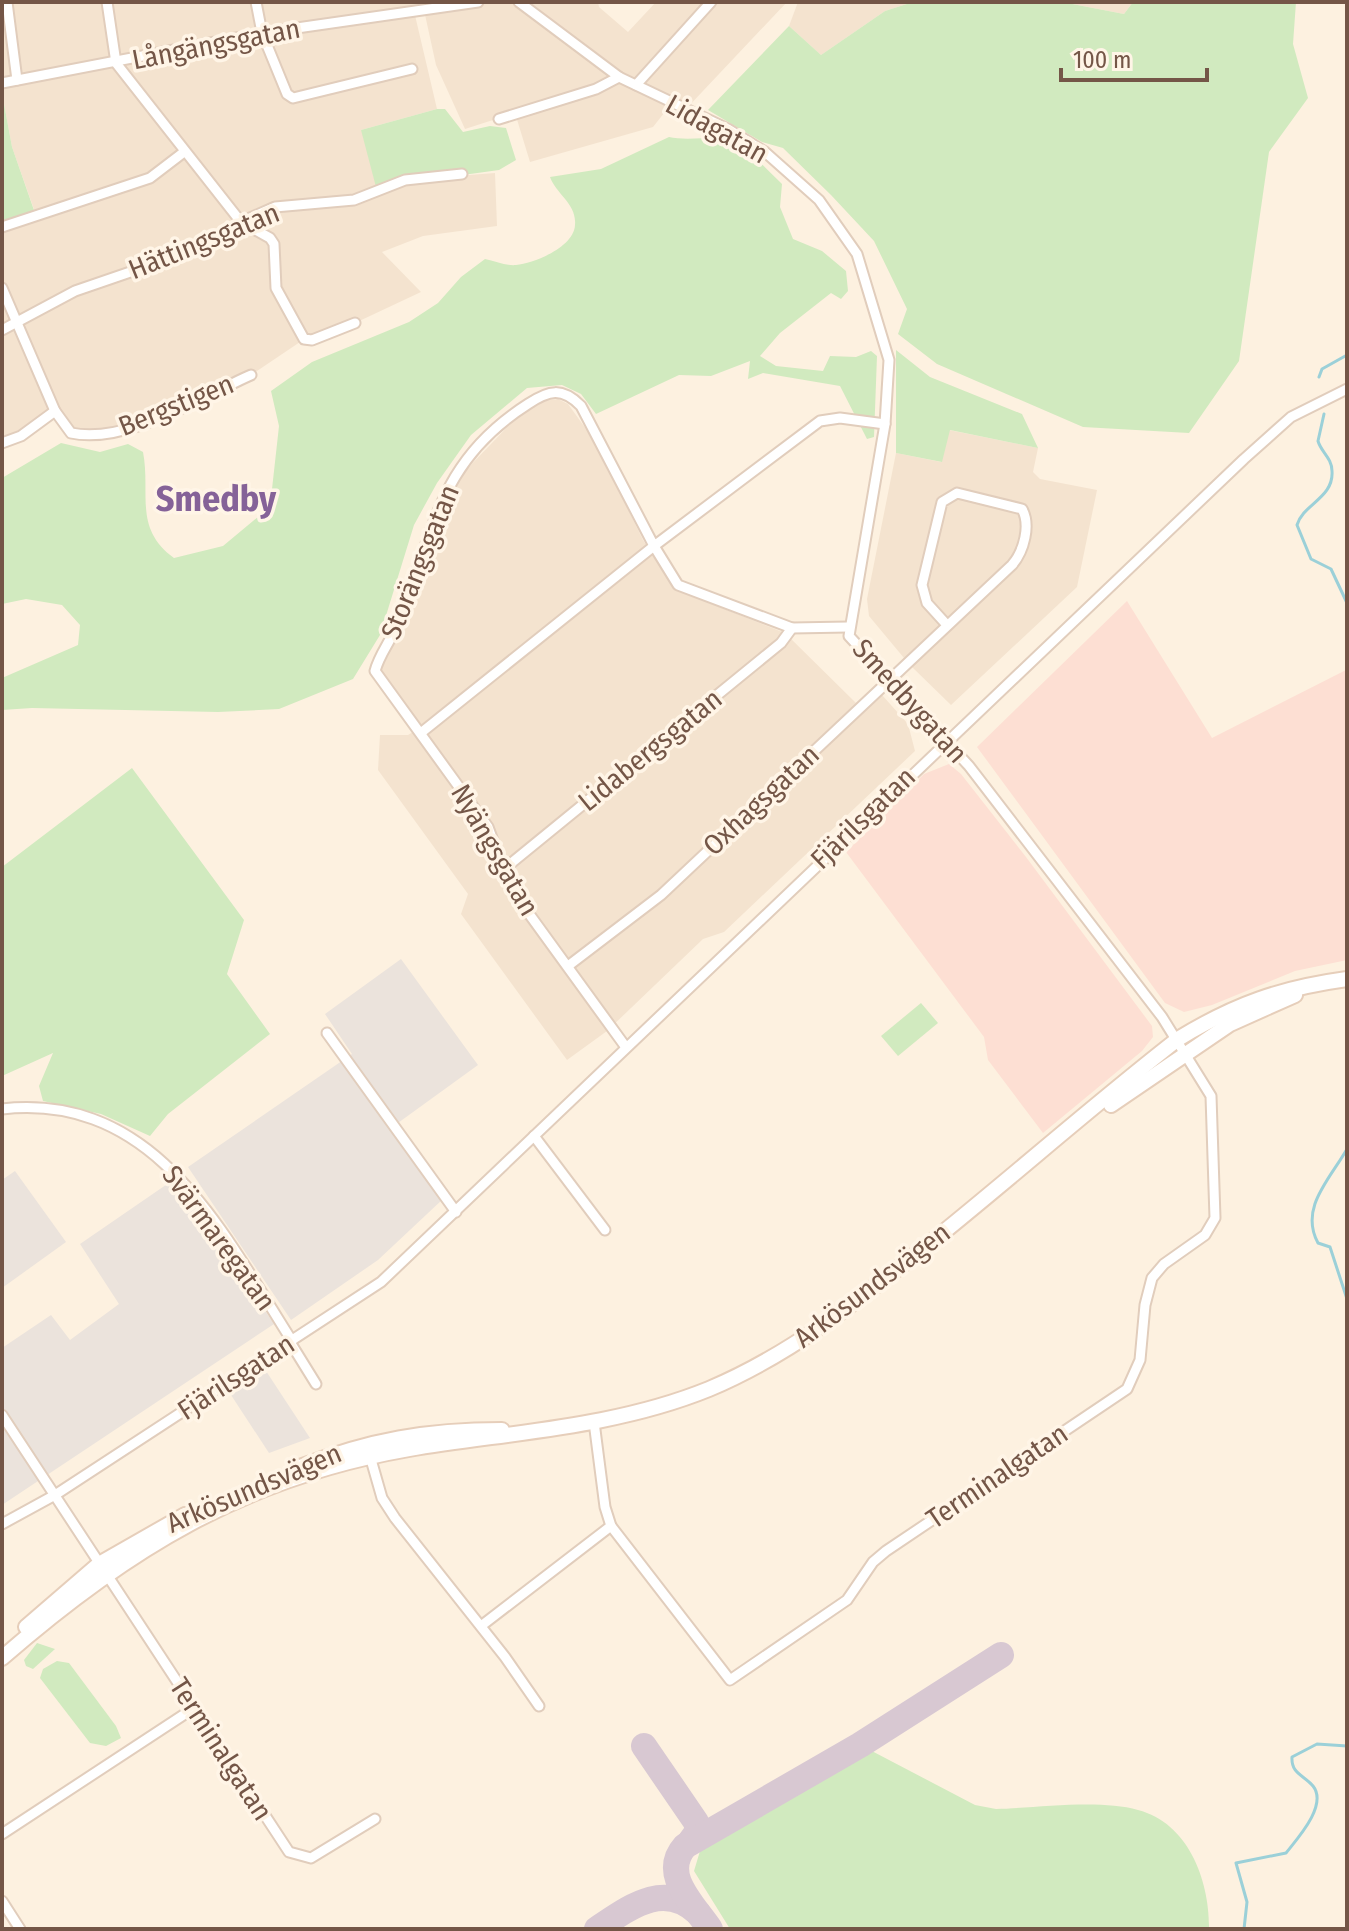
<svg xmlns="http://www.w3.org/2000/svg" width="1349" height="1931" font-family="'Fira Sans Condensed',sans-serif">
<style>
.residential{fill:#f4e3cf}
.commercial{fill:#fddfd3}
.industrial{fill:#ebe3dc}
.green{fill:#d1eabf}
.lines{fill:none;stroke-linecap:round;stroke-linejoin:round}
.stream{stroke:#9bd0d8;stroke-width:3}
.taxiway{stroke:#d8c8d2;stroke-width:26}
.street-casing{stroke:#e1cdbc;stroke-width:13}
.secondary-casing{stroke:#e6ceba;stroke-width:18}
.street{stroke:#fff;stroke-width:9}
.secondary{stroke:#fff;stroke-width:14}
.labels{text-anchor:middle;dominant-baseline:central;stroke-width:7;stroke-linejoin:round;paint-order:stroke}
.street-label{font-size:28px;fill:#745647;stroke:#fff5e7}
.district-label{font-size:36px;font-weight:bold;fill:#856298;stroke:#fff5e7}
</style>
<rect width="100%" height="100%" fill="#fdf1e0"/>
<!-- residential -->
<g class="residential">
<path d="M 2,2 L 598,2 L 599,7 L 628,32 L 656,2 L 787,2 L 686,109 L 672,103 L 653,127 L 530,162 L 515,113 L 465,129 L 436,65 L 424,10 L 414,11 L 437,109 L 361,130 L 405,180 L 495,173 L 497,226 L 423,236 L 382,252 L 421,292 L 355,323 L 303,340 L 251,375 L 130,427 L 71,433 L 55,411 L 2,443 L 2,227 L 36,215 L 12,147 L 2,93 Z"/>
<path d="M 798,2 L 913,2 L 885,11 L 821,55 L 789,26 Z"/>
<path d="M 1062,2 L 1133,2 L 1124,14 Z"/>
<path d="M 558,399 L 568,404 L 594,440 L 643,540 L 674,589 L 785,633 L 856,703 L 904,658 L 869,616 L 867,599 L 896,453 L 941,462 L 949,430 L 1038,448 L 1033,472 L 1040,479 L 1097,490 L 1077,587 L 951,705 L 912,667 L 882,695 L 908,724 L 915,751 L 724,932 L 703,939 L 607,1031 L 567,1060 L 461,914 L 468,894 L 378,770 L 380,735 L 408,735 L 416,730 L 380,679 L 378,661 L 446,499 L 464,472 L 515,419 L 544,401 Z"/>
</g>
<!-- commercial -->
<g class="commercial">
<path d="M 1127,601 L 1212,738 L 1346,670 L 1347,960 L 1295,971 L 1212,1005 L 1184,1012 L 1165,1003 L 977,747 Z"/>
<path d="M 949,764 L 961,774 L 1026,857 L 1152,1026 L 1153,1037 L 1142,1051 L 1043,1133 L 988,1060 L 984,1037 L 846,852 L 924,774 Z"/>
</g>
<!-- industrial -->
<g class="industrial">
<path d="M 401,959 L 478,1065 L 391,1128 L 443,1199 L 378,1260 L 291,1320 L 188,1167 L 352,1054 L 325,1014 Z"/>
<path d="M 15,1171 L 66,1242 L 2,1288 L 2,1180 Z"/>
<path d="M 176,1178 L 274,1324 L 2,1505 L 2,1348 L 51,1315 L 70,1340 L 119,1304 L 80,1244 Z"/>
<path d="M 266,1371 L 310,1438 L 269,1453 L 231,1395 Z"/>
</g>
<!-- green -->
<g class="green">
<path d="M 913,2 L 1062,2 L 1124,14 L 1133,2 L 1296,2 L 1293,44 L 1308,98 L 1269,152 L 1239,361 L 1189,433 L 1083,427 L 937,364 L 898,334 L 907,309 L 874,241 L 831,195 L 783,148 L 762,142 L 708,110 L 789,26 L 821,55 L 885,11 Z"/>
<path d="M 2,93 L 12,147 L 36,216 L 2,227 Z"/>
<path d="M 437,109 L 445,109 L 463,132 L 490,126 L 506,128 L 516,160 L 499,170 L 376,187 L 361,130 Z"/>
<path d="M 669,137 C 685,141 716,136 726,139 C 748,147 766,169 782,184 L 780,207 L 793,239 L 822,251 L 846,271 L 848,291 L 841,299 L 831,293 L 780,333 L 760,356 L 776,366 L 823,371 L 830,356 L 856,357 L 871,351 L 877,356 L 874,437 L 867,439 L 840,386 L 763,373 L 748,379 L 750,361 L 711,376 L 679,375 L 596,414 L 581,394 L 562,385 L 527,388 L 471,435 L 437,483 L 414,525 L 380,635 L 353,679 L 279,709 L 218,712 L 32,708 L 2,710 L 2,678 L 78,645 L 80,625 L 62,605 L 26,599 L 2,604 L 2,478 L 61,443 L 100,452 L 128,444 L 143,452 C 151,494 133,528 174,558 L 223,546 L 270,507 L 279,426 L 271,391 L 312,362 L 409,322 L 438,303 L 461,277 L 485,259 C 495,261 506,266 516,265 C 535,263 574,247 575,225 C 577,204 556,194 550,177 L 601,169 Z"/>
<path d="M 896,350 L 930,377 L 1022,414 L 1038,448 L 950,430 L 942,462 L 896,453 Z"/>
<path d="M 132,768 L 244,920 L 227,974 L 270,1034 L 168,1114 L 150,1136 L 101,1114 L 43,1101 L 39,1086 L 53,1053 L 2,1076 L 2,867 Z"/>
<path d="M 921,1003 L 938,1023 L 898,1056 L 881,1036 Z"/>
<path d="M 37,1643 L 55,1649 L 33,1669 L 26,1666 L 24,1660 Z"/>
<path d="M 57,1661 L 69,1663 L 116,1726 L 121,1738 L 106,1746 L 90,1743 L 40,1678 L 43,1669 Z"/>
<path d="M 868,1749 L 975,1805 L 996,1809 C 1037,1808 1099,1799 1138,1810 C 1189,1823 1210,1882 1209,1929 L 730,1929 L 694,1871 L 700,1851 Z"/>
</g>
<g class="lines">
<!-- stream -->
<g class="stream">
<path d="M 1319,377 L 1322,369 L 1347,355"/>
<path d="M 1324,414 L 1318,441 C 1321,452 1332,458 1332,471 C 1334,498 1303,504 1297,525 L 1311,559 L 1331,569 L 1347,603"/>
<path d="M 1347,1149 C 1330,1179 1299,1208 1318,1243 L 1330,1247 L 1347,1299"/>
<path d="M 1244,1929 L 1247,1902 L 1236,1863 L 1286,1853 C 1298,1838 1328,1805 1313,1786 C 1304,1775 1291,1774 1292,1757 L 1317,1744 L 1347,1746"/>
</g>
<!-- taxiway -->
<g class="taxiway">
<path d="M 644,1746 L 696,1822 L 698,1831 L 690,1842"/>
<path d="M 597,1929 C 629,1908 664,1880 698,1913"/>
<path d="M 710,1929 C 693,1904 660,1874 685,1846 L 860,1745 L 1001,1655"/>
</g>
<defs>
<g id="street">
<path d="M 7,2 L 17,80"/>
<path d="M 107,2 L 116,63 L 241,222 L 270,238 L 274,244 L 276,288 L 304,339 L 312,340 L 355,323"/>
<path d="M 256,2 L 262,33 L 287,94 L 293,98 L 412,69"/>
<path d="M 519,2 L 619,77 L 728,129 L 765,152 L 819,200 L 857,254 L 889,360 L 885,424 L 849,636 L 969,766 L 1162,1017 L 1211,1096 L 1215,1218 L 1205,1235 L 1164,1264 L 1152,1278 L 1145,1305 L 1140,1360 L 1127,1389 L 886,1551 L 873,1562 L 847,1600 L 730,1680 L 611,1526 L 605,1507 L 594,1422"/>
<path d="M 2,83 L 262,33 L 478,2"/>
<path d="M 636,85 L 711,2"/>
<path d="M 499,119 L 596,89 L 619,77"/>
<path d="M 2,227 L 150,178 L 184,152"/>
<path d="M 2,288 L 55,411 L 71,433 C 126,445 201,397 251,375"/>
<path d="M 2,330 L 75,291 L 203,247 L 241,222 L 275,207 L 354,200 L 405,180 L 462,174"/>
<path d="M 2,443 L 21,436 L 55,411"/>
<path d="M 422,732 L 654,546 L 678,585 L 792,628 L 848,627"/>
<path d="M 504,869 L 781,643 L 792,628"/>
<path d="M 568,966 L 661,895 L 1012,565 C 1024,551 1031,525 1022,509 L 957,493 L 942,502 L 922,585 L 927,603 L 947,625"/>
<path d="M 327,1033 L 456,1212"/>
<path d="M 625,1046 L 511,889 L 488,827 L 375,671 C 379,655 390,642 396,627 C 435,535 434,464 528,404 C 549,390 562,387 581,406 L 654,546 L 820,421 L 840,418 L 885,424"/>
<path d="M 2,1109 C 155,1092 222,1231 292,1341"/>
<path d="M 534,1136 L 605,1230"/>
<path d="M 290,1342 L 316,1384"/>
<path d="M 2,1415 L 289,1852 L 311,1858 L 375,1819"/>
<path d="M 370,1456 L 382,1498 L 395,1518 L 505,1657 L 539,1706"/>
<path d="M 2,1524 L 55,1495 L 381,1282 L 1244,459 L 1291,417 L 1347,389"/>
<path d="M 481,1626 L 611,1526"/>
<path d="M 2,1834 L 194,1708"/>
<path d="M 2,1901 L 20,1929"/>
</g>
<g id="secondary">
<path d="M 1111,1105 L 1230,1024 L 1295,995"/>
<path d="M 300,1467 C 370,1440 427,1430 502,1430"/>
<path d="M 26,1627 L 99,1564 L 185,1515"/>
<path d="M 2,1658 C 127,1549 243,1478 409,1449 C 510,1432 613,1428 709,1389 C 790,1355 856,1302 925,1247 C 1010,1179 1092,1106 1178,1039 C 1235,1004 1281,988 1347,979"/>
</g>
</defs>
<!-- street casing -->
<use href="#street" class="street-casing"/>
<!-- secondary casing -->
<use href="#secondary" class="secondary-casing"/>
<!-- street -->
<use href="#street" class="street"/>
<!-- secondary -->
<use href="#secondary" class="secondary"/>
</g>
<g class="labels">
<!-- street labels -->
<g class="street-label">
<text transform="translate(216 44) rotate(-11)">Långängsgatan</text>
<text transform="translate(717 129) rotate(29)">Lidagatan</text>
<text transform="translate(204 241) rotate(-22)">Hättingsgatan</text>
<text transform="translate(176 405) rotate(-22)">Bergstigen</text>
<text transform="translate(420 562) rotate(-68)">Storängsgatan</text>
<text transform="translate(910 701) rotate(48)">Smedbygatan</text>
<text transform="translate(650 750) rotate(-39)">Lidabergsgatan</text>
<text transform="translate(761 800) rotate(-43)">Oxhagsgatan</text>
<text transform="translate(863 818) rotate(-44)">Fjärilsgatan</text>
<text transform="translate(495 850) rotate(60)">Nyängsgatan</text>
<text transform="translate(219 1238) rotate(54)">Svärmaregatan</text>
<text transform="translate(872 1285) rotate(-37)">Arkösundsvägen</text>
<text transform="translate(236 1377) rotate(-33)">Fjärilsgatan</text>
<text transform="translate(997 1476) rotate(-34)">Terminalgatan</text>
<text transform="translate(254 1488) rotate(-23)">Arkösundsvägen</text>
<text transform="translate(221 1749) rotate(57)">Terminalgatan</text>
</g>
<!-- district labels -->
<g class="district-label">
<text x="216" y="499">Smedby</text>
</g>
</g>
<!-- border -->
<rect width="1349" height="1931" fill="none" stroke="#745647" stroke-width="8"/>
<!-- scale -->
<path d="M1061 68v12h146v-12" fill="none" stroke="#745647" stroke-width="4"/>
<text x="1073" y="68" font-size="24" fill="#745647" stroke="#fff5e7" stroke-width="6" paint-order="stroke">100 m</text>
</svg>
